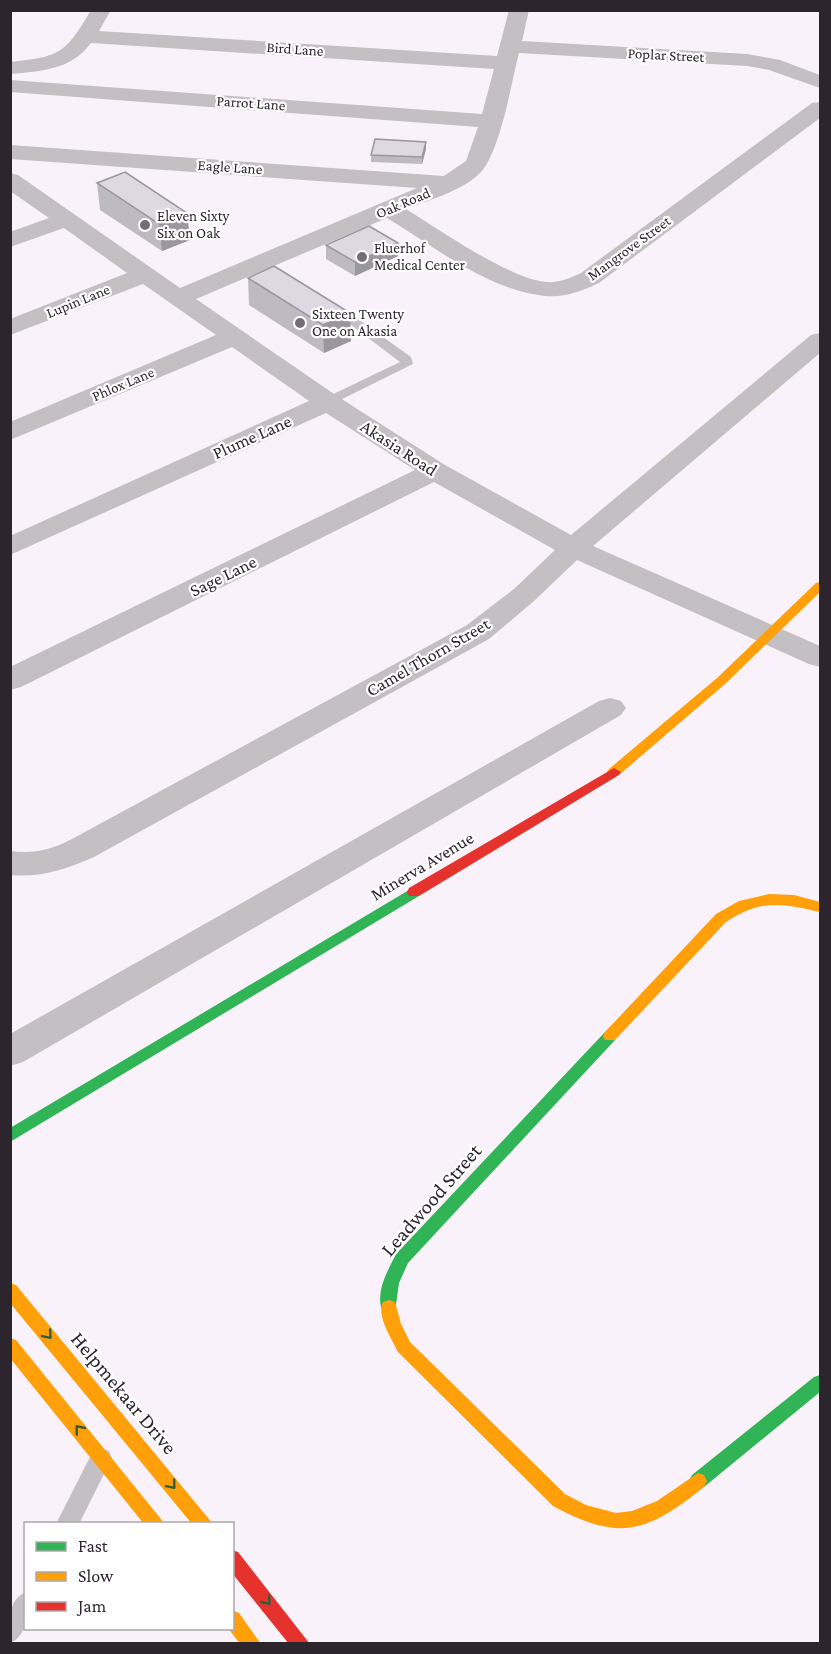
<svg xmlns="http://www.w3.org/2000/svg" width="831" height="1654" font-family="'Crimson Pro',serif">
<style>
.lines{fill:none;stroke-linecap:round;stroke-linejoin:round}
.lane{fill:#c4bfc2;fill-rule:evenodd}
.street{fill:#c4bfc2;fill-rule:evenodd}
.fast{fill:#30b455;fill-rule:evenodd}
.slow{fill:#ff9f0a;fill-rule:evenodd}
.jam{fill:#e5322d;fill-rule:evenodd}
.wall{fill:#bebac2}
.shaded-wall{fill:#9b979e}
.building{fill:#ddd8e2;stroke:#9b979e;stroke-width:1.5}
.oneway{stroke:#2e5e3e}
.poi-dot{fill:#756d75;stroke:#fff;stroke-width:2}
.labels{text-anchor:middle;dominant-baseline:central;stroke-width:4.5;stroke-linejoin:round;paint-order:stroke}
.far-street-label{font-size:15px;fill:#2d252e;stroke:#fff}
.far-poi-label{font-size:15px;fill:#2d252e;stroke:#fff;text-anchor:start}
.street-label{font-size:18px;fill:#2d252e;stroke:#fff}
.near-street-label{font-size:21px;fill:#2d252e;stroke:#fff}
</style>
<rect width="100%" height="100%" fill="#faf2fa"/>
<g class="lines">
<!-- lane -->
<g class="lane">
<path d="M 334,302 L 411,357 L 413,364 L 328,406 L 321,402 L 323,399 L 400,362 L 330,309 L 328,306 L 330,303 Z"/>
<path d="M 101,1448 L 109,1451 L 112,1458 L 79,1524 L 56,1524 L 93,1451 Z"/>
<path d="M 26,1592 C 26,1610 30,1635 10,1643 C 10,1625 6,1600 26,1592 Z"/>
</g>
<!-- street -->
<g class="street">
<path d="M 91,10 L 111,10 L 99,31 L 497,56 L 509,10 L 529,10 L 522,41 L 747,54 L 780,60 L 820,75 L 820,88 L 769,70 L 747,66 L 519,53 C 511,83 500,156 478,175 C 459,192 429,200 406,209 C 440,230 508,278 546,282 C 559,283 570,278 581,273 L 812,103 L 820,102 L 820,118 L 599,283 C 583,291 563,298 545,296 C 487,290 435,247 387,218 L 196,299 L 337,396 L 445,465 L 571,535 L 811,335 L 820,333 L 820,353 L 593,546 L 820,646 L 820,667 L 809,664 L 577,560 L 534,601 L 489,639 L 94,857 C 67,869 40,878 10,875 L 10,851 C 33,854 50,850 70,840 L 467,625 L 514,589 L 555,550 L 434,482 L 21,687 L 10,690 L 10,667 L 415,470 L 326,413 L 10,555 L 10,536 L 309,401 L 232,347 L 10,440 L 10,422 L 216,335 L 143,284 L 10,335 L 10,319 L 127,273 L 64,228 L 10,247 L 10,232 L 49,218 L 10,191 L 10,173 L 18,175 L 180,288 L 417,188 L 10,159 L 10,145 L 444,176 L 466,161 L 478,127 L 10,92 L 10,80 L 482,114 L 494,69 L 91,43 C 71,70 42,71 10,74 L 10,62 C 60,57 66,53 91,10 Z"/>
<path d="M 610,698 L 621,701 L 626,708 L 621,715 L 23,1062 L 10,1066 L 10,1034 L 599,701 Z"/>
</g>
<!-- fast -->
<g class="fast">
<path d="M 414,887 L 421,892 L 419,896 L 10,1142 L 10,1128 Z"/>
<path d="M 610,1030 L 615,1032 L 617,1036 L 615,1040 L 408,1263 L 399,1283 L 395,1312 L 389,1314 L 383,1312 C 374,1294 388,1270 396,1254 L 605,1032 Z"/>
<path d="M 820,1375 L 820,1392 L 704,1487 L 698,1489 L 692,1487 L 689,1481 L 692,1475 L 814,1377 Z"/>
</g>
<!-- slow -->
<g class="slow">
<path d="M 820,582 L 820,592 L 725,684 L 619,775 L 609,775 L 607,772 L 609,769 L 717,678 L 816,583 Z"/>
<path d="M 769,894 L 794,895 L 820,902 L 820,912 C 782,903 761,899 726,922 L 615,1040 L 605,1040 L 603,1036 L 605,1032 L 716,914 L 739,901 Z"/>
<path d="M 10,1283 L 16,1285 L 213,1524 L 192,1524 L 10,1303 Z"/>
<path d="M 389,1300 L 395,1302 L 401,1324 L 410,1342 L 565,1494 L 586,1505 L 616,1513 L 632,1511 L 657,1501 L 698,1473 L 704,1475 L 707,1481 L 704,1487 C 646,1533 620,1542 553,1506 L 398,1352 C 392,1339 376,1316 383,1302 Z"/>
<path d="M 10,1338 L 16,1340 L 165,1524 L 144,1524 L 10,1358 Z"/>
<path d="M 232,1610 L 239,1613 L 261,1644 L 240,1644 L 228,1628 L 232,1628 Z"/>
</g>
<!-- jam -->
<g class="jam">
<path d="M 614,768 L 621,772 L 619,775 L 419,896 L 409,896 L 407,892 L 409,888 Z"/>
<path d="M 232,1550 L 238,1552 L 310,1644 L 289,1644 L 232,1573 Z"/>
</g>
</g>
<!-- wall -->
<g class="wall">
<path d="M 426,142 L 426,149 L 422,164 L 371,162 L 371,155 Z"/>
<path d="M 97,183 L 187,213 L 190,240 L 162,251 L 100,210 Z"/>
<path d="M 398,243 L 398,256 L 355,276 L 326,259 L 326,245 Z"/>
<path d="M 248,278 L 350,313 L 351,341 L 324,353 L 249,305 Z"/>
</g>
<!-- shaded-wall -->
<g class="shaded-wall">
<path d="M 426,142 L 426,149 L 422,164 L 422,157 Z"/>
<path d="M 187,213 L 190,240 L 162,251 L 159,224 Z"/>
<path d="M 398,243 L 398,256 L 355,276 L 355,262 Z"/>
<path d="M 350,313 L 351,341 L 324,353 L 323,325 Z"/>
</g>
<!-- building -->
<g class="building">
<path d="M 375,139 L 426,142 L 422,157 L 371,155 Z"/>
<path d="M 125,172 L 187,213 L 159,224 L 97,183 Z"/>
<path d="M 369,226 L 398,243 L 355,262 L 326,245 Z"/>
<path d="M 274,266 L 350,313 L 323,325 L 248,278 Z"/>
</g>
<!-- one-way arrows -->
<defs><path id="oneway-chevron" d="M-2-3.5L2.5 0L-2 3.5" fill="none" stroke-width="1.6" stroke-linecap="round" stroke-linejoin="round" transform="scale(1.5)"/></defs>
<g class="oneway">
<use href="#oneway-chevron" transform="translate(48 1335) rotate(50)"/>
<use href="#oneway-chevron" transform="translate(79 1429) rotate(-129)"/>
<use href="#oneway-chevron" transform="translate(172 1485) rotate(50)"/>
<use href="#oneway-chevron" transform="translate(267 1601) rotate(51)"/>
</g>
<!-- markers -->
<g class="poi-dot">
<circle cx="145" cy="225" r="6"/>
<circle cx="362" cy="257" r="6"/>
<circle cx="300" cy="323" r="6"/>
</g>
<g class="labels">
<!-- far-street labels -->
<g class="far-street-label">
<text transform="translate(295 49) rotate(4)">Bird Lane</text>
<text transform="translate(666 55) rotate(3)">Poplar Street</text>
<text transform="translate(251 103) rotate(4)">Parrot Lane</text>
<text transform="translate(230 167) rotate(4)">Eagle Lane</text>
<text transform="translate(403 203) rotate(-23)">Oak Road</text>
<text transform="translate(629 248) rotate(-36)">Mangrove Street</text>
<text transform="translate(78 301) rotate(-22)">Lupin Lane</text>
<text transform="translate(123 384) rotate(-23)">Phlox Lane</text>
</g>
<!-- far-poi labels -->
<g class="far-poi-label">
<text x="157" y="216">Eleven Sixty<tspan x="157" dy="17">Six on Oak</tspan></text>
<text x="374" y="248">Fluerhof<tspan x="374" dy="17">Medical Center</tspan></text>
<text x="312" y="314">Sixteen Twenty<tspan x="312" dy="17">One on Akasia</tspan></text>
</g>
<!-- street labels -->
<g class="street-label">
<text transform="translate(252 437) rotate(-24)">Plume Lane</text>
<text transform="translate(399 448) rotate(33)">Akasia Road</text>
<text transform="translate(223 576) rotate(-26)">Sage Lane</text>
<text transform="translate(428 657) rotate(-30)">Camel Thorn Street</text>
<text transform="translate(422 866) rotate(-31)">Minerva Avenue</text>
</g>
<!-- near-street labels -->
<g class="near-street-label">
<text transform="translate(431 1200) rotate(-49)">Leadwood Street</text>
<text transform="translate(124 1393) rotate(50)">Helpmekaar Drive</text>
</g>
</g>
<!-- border -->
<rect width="831" height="1654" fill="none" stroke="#2d252e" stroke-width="24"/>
<!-- legend -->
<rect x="24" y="1522" width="210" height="108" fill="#ffffff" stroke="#aba8ab" stroke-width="1.5"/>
<rect x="36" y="1542" width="30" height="9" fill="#30b455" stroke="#aba8ab" stroke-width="1.5"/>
<text x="78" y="1552" font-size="18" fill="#2d252e">Fast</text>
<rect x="36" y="1572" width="30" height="9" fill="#ff9f0a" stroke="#aba8ab" stroke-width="1.5"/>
<text x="78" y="1582" font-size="18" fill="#2d252e">Slow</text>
<rect x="36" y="1602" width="30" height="9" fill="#e5322d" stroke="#aba8ab" stroke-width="1.5"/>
<text x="78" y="1612" font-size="18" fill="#2d252e">Jam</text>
</svg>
